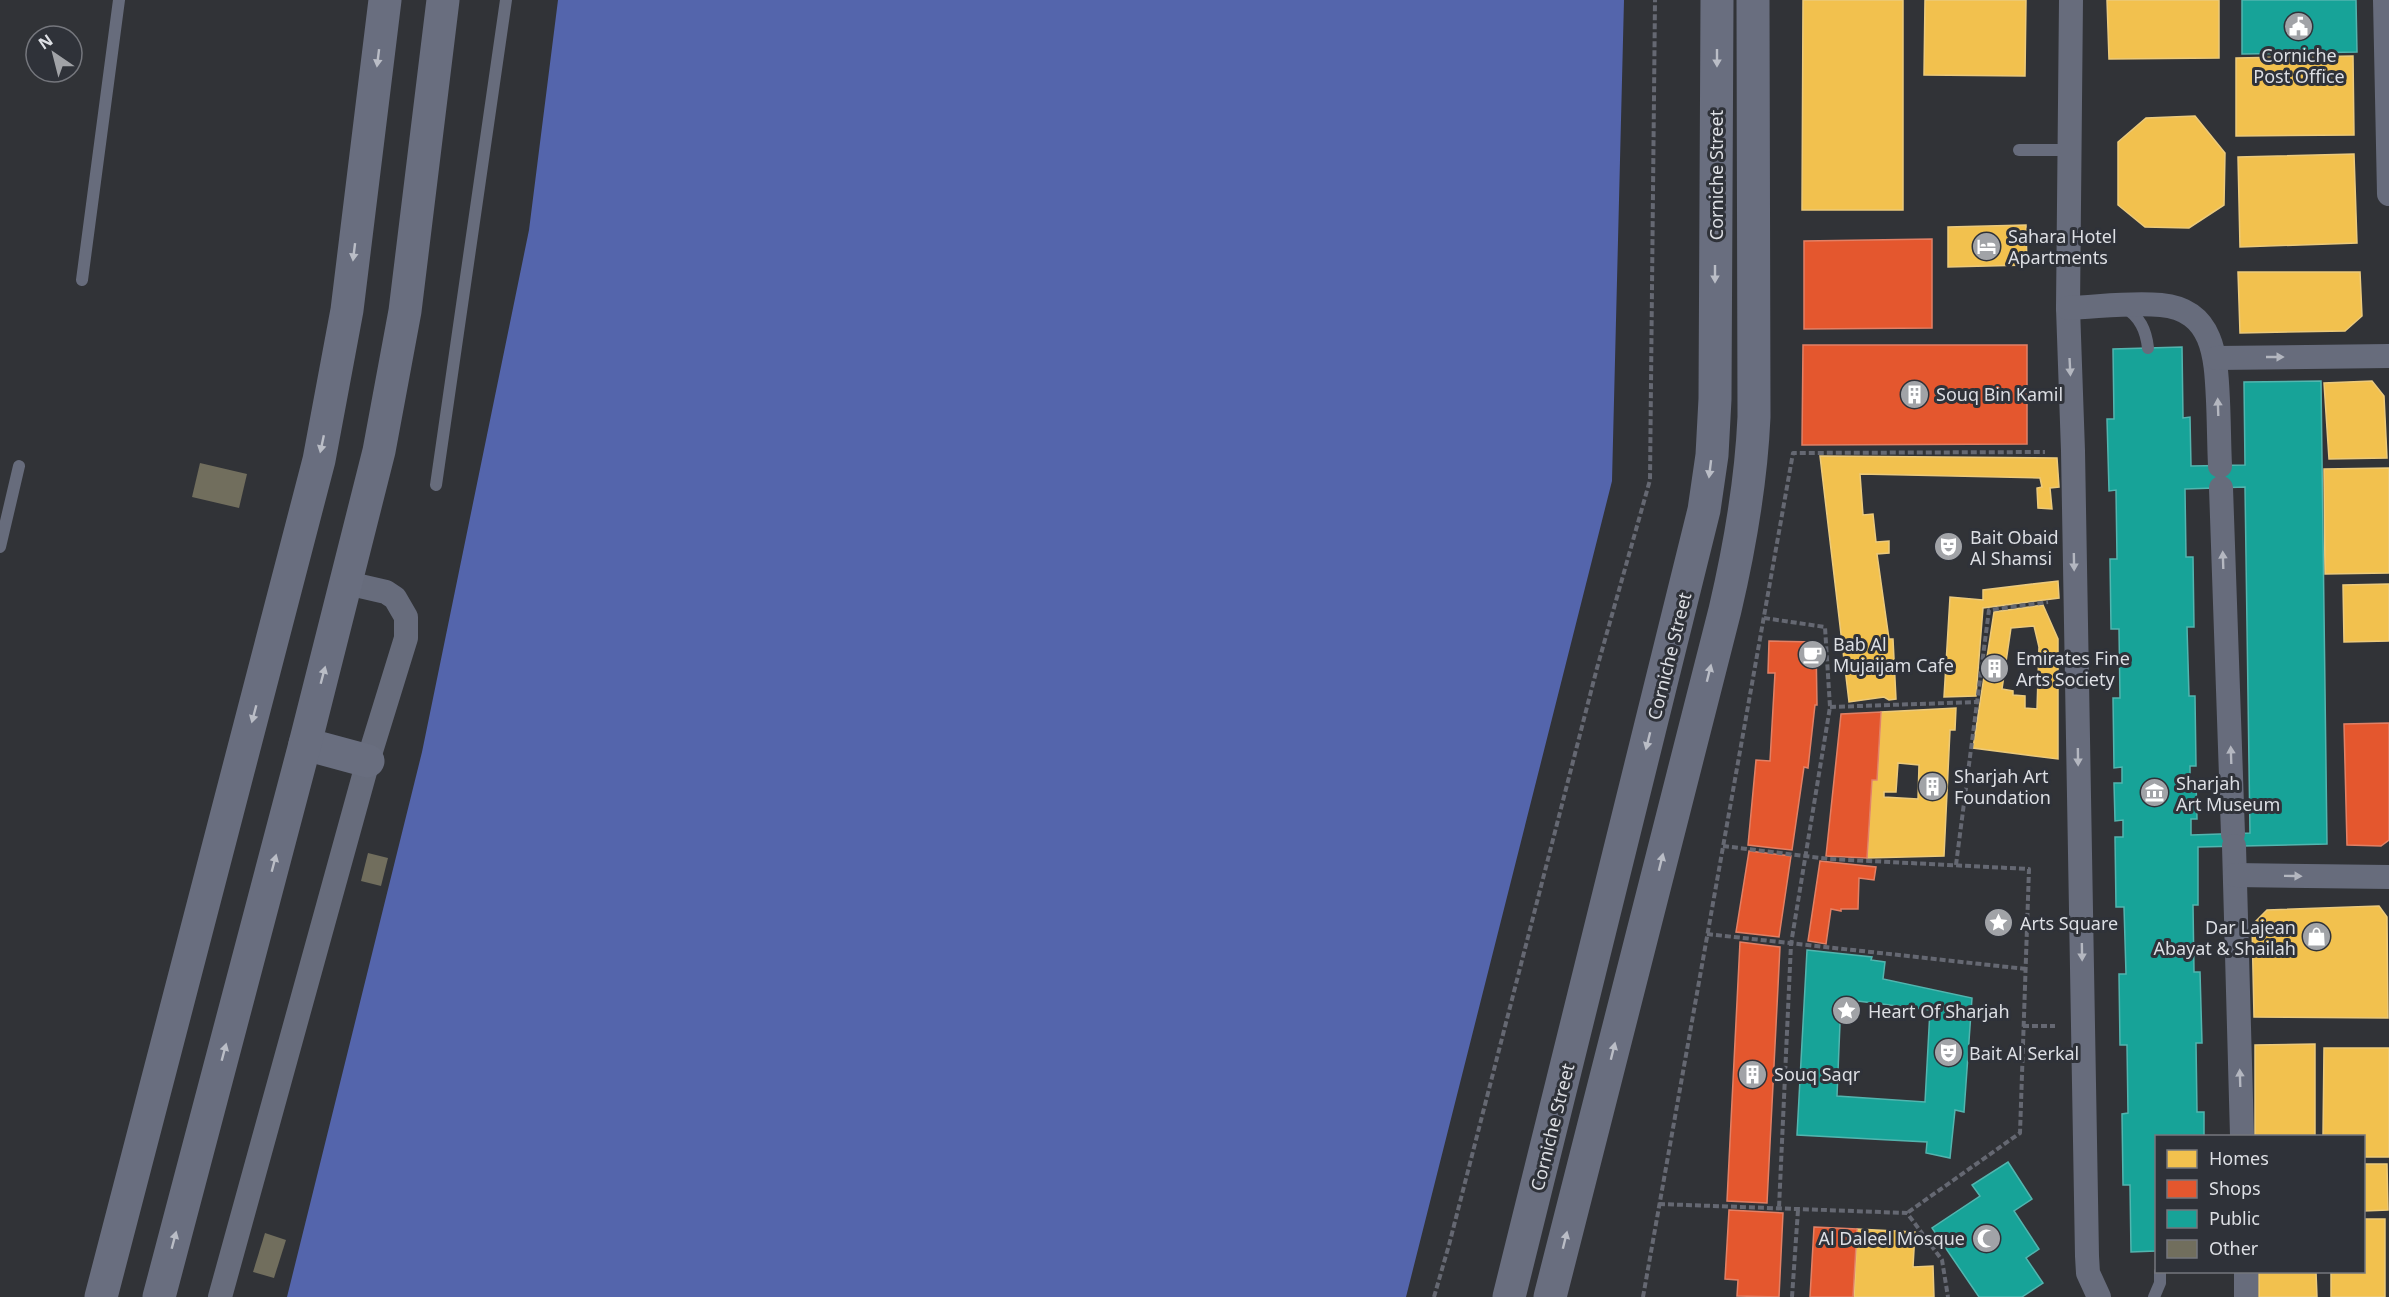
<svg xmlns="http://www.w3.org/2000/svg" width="2389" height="1297" font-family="'Noto Sans',sans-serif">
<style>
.water{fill:#5465ac}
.homes{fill:#f2c14e;stroke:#ecca7b;stroke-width:1.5;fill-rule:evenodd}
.shops{fill:#e4572e;stroke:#e28065;stroke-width:1.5}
.public{fill:#17a398;stroke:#52b5af;stroke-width:1.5;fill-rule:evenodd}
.building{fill:#716e5d}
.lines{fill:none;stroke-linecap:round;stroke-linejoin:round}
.path{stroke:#656872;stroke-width:4;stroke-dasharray:6 3;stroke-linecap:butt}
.lane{stroke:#676c7c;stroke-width:12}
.street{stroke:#676c7c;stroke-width:24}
.secondary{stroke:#696e7f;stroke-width:33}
.oneway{fill:#babdc6}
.oneway2{fill:#b4b7c0}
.labels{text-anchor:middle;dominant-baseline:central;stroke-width:6;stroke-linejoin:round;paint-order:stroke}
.poi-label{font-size:18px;fill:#dddfe4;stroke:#2f3239;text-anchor:start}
.street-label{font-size:18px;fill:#dddfe4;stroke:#2f3239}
</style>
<rect width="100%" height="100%" fill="#313337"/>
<!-- water -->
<path class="water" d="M 558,0 L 1624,0 L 1612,481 L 1406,1297 L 287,1297 L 422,752 L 529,230 Z"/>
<!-- homes -->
<g class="homes">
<path d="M 1803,0 L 1903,0 L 1903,210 L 1802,210 Z"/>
<path d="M 1925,0 L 2026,0 L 2025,76 L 1924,75 Z"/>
<path d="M 2107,0 L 2219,0 L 2219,58 L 2109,59 Z"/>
<path d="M 2353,56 L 2354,135 L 2236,136 L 2236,58 Z"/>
<path d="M 2195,116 L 2225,153 L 2224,205 L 2189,228 L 2145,227 L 2118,205 L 2118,142 L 2146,118 Z"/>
<path d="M 2354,154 L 2357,243 L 2240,247 L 2238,157 Z"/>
<path d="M 2026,225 L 2027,265 L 1948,267 L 1948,227 Z"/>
<path d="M 2238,272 L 2360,272 L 2362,316 L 2345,331 L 2240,333 Z"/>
<path d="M 2372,381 L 2384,396 L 2387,458 L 2329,459 L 2324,383 Z"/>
<path d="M 1820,456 L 2057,458 L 2059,487 L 2050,488 L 2052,509 L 2038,508 L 2037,488 L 2042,487 L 2040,478 L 1860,474 L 1863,515 L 1873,514 L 1876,542 L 1889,541 L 1889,553 L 1877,554 L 1889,639 L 1893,639 L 1896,699 L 1889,700 L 1884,697 L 1849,702 Z"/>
<path d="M 2389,468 L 2389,573 L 2325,574 L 2324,469 Z"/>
<path d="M 2058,581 L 2059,598 L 1983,608 L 1976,696 L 1944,697 L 1950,597 L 1983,600 L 1983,590 Z"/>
<path d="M 2389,584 L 2389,641 L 2344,642 L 2343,585 Z"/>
<path d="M 2043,605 L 2058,639 L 2058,759 L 1973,748 L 1994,612 ZM 2034,626 L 2039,647 L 2037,709 L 2025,708 L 2025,696 L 2013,695 L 2013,691 L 2002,689 L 2011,628 Z"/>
<path d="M 1956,708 L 1955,730 L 1950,730 L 1944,856 L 1867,858 L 1872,780 L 1877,780 L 1881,712 ZM 1898,763 L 1919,765 L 1918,799 L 1884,797 L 1884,792 L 1896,792 Z"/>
<path d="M 2379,906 L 2387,917 L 2388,1018 L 2254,1017 L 2252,925 L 2267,910 Z"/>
<path d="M 2315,1044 L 2315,1136 L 2255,1136 L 2255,1045 Z"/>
<path d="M 2324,1048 L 2389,1048 L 2389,1157 L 2364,1157 L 2364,1136 L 2323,1136 Z"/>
<path d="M 2364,1164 L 2387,1164 L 2388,1210 L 2364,1211 Z"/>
<path d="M 2364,1219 L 2385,1219 L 2385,1297 L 2331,1297 L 2331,1272 L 2364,1272 Z"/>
<path d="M 1857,1229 L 1915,1232 L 1913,1267 L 1933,1266 L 1934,1297 L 1854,1297 Z"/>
<path d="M 2259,1272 L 2316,1272 L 2317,1297 L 2259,1297 Z"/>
</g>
<!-- shops -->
<g class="shops">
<path d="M 1932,239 L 1932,328 L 1804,329 L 1804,241 Z"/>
<path d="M 1803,345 L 2027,345 L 2027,444 L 1802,445 Z"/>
<path d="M 1769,641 L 1816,642 L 1817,705 L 1815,705 L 1808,768 L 1804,767 L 1792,850 L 1748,845 L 1756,760 L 1770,761 L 1775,673 L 1768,673 Z"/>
<path d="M 1881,712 L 1877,780 L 1872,780 L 1867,858 L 1826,856 L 1841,714 Z"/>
<path d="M 2389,723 L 2389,840 L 2381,846 L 2347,845 L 2344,724 Z"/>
<path d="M 1749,851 L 1791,856 L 1779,937 L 1736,932 Z"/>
<path d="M 1820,861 L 1876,867 L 1874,880 L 1859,878 L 1858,909 L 1841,909 L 1841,911 L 1831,909 L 1826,944 L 1808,941 Z"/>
<path d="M 1740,942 L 1780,947 L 1767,1203 L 1727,1201 Z"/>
<path d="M 1729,1210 L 1783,1213 L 1779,1297 L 1737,1296 L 1738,1280 L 1725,1279 Z"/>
<path d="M 1814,1227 L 1857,1229 L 1853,1297 L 1810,1297 Z"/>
</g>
<!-- public -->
<g class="public">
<path d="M 2242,0 L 2356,0 L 2357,52 L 2242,54 Z"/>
<path d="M 2182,347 L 2183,418 L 2190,417 L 2191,466 L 2245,465 L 2244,382 L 2321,381 L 2327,844 L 2198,847 L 2198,905 L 2193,905 L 2194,972 L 2200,972 L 2202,1043 L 2196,1043 L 2197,1112 L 2204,1112 L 2204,1136 L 2156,1136 L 2156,1251 L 2131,1252 L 2130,1185 L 2123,1185 L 2122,1114 L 2128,1113 L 2127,1045 L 2120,1045 L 2119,974 L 2126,974 L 2124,907 L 2116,907 L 2115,837 L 2123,837 L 2123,820 L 2115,821 L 2114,783 L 2122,783 L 2122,767 L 2114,768 L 2113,698 L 2120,698 L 2119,629 L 2111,629 L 2110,559 L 2117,559 L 2116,490 L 2109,491 L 2107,419 L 2114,419 L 2113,349 ZM 2245,487 L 2250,833 L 2191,835 L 2191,819 L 2197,819 L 2196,781 L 2190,781 L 2190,766 L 2196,766 L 2195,696 L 2189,696 L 2187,627 L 2194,627 L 2193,557 L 2186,557 L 2185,489 Z"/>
<path d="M 1807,950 L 1872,957 L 1871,960 L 1885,962 L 1883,979 L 1972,998 L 1964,1112 L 1955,1110 L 1950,1158 L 1926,1153 L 1927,1142 L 1797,1135 ZM 1841,999 L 1930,1010 L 1925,1102 L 1837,1096 Z"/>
<path d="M 2008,1162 L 2032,1199 L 2014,1211 L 2039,1249 L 2026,1258 L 2043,1283 L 2022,1297 L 1979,1297 L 1932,1228 L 1980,1196 L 1972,1185 Z"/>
</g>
<!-- building -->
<g class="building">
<path d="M 200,463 L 247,474 L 239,508 L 192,497 Z"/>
<path d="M 368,853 L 388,858 L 381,886 L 361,881 Z"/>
<path d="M 265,1233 L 286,1240 L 274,1278 L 253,1272 Z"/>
</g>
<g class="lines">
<!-- path -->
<g class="path">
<path d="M 1764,618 L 1825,627 L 1830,707 L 1791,944 L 1779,1208"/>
<path d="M 1830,707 L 1977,702"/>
<path d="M 1723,846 L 1829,859 L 2029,869 L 2020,1133 L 1907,1213"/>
<path d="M 1956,865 L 1989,610 L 2048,602"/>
<path d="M 1707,934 L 2026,969"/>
<path d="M 2023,1026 L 2055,1026"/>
<path d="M 1659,1204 L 1907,1213 L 1942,1260 L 1948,1297"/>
<path d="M 1434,1297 L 1449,1245 L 1597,668 L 1650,480 L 1655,0"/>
<path d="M 1643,1297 L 1793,453 L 2045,452"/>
<path d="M 1792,1297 L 1798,1210"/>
</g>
<!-- lane -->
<g class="lane">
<path d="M 2019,150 L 2070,150"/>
<path d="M 82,280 L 119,0"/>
<path d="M 2124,307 C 2140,317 2146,330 2148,348"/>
<path d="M 436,485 L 506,0"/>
<path d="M 0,547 L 19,466"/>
<path d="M 2154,1297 L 2160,1283 L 2160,1272"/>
</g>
<!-- street -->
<g class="street">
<path d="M 2071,0 L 2068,308 L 2073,451 L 2087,1256 L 2088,1273 L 2099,1297"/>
<path d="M 2385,0 L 2389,194"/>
<path d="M 2068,308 C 2098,307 2130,302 2161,305 C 2215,310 2216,359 2218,401 C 2219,422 2219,444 2220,466"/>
<path d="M 2216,358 L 2389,356"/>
<path d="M 2221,488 L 2233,834"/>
<path d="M 2234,846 L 2242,1136"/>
<path d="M 2235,875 L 2389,877"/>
<path d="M 2246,1272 L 2246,1297"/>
<path d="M 220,1297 L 368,761 L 406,638 L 406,617 L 395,598 L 386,592 L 347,583"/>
</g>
<!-- secondary -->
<g class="secondary">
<path d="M 305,744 L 368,761"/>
<path d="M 101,1297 L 319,460 L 347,310 L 385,0"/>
<path d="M 159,1297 L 305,744 L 379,451 L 405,311 L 443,0"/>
<path d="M 1509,1297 L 1704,510 L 1712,455 L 1715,399 L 1717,0"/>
<path d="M 1550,1297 L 1725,610 C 1740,546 1751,483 1754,417 L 1753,0"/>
</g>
</g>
<!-- one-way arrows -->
<defs><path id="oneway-solid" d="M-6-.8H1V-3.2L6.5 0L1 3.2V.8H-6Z" transform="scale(1.5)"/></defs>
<g class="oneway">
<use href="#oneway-solid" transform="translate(378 58) rotate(97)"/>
<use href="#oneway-solid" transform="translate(1717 58) rotate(90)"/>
<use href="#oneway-solid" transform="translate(354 252) rotate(97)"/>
<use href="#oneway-solid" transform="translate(1715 274) rotate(90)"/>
<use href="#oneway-solid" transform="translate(322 444) rotate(102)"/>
<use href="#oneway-solid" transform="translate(1710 469) rotate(97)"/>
<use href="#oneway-solid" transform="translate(1709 673) rotate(-76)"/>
<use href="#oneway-solid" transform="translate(323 675) rotate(-75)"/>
<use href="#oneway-solid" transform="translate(254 714) rotate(105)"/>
<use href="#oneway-solid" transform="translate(1648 741) rotate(104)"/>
<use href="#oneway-solid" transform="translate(1661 862) rotate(-76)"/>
<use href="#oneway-solid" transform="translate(274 863) rotate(-75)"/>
<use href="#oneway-solid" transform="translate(1613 1051) rotate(-76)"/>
<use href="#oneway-solid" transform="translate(224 1052) rotate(-75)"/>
<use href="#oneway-solid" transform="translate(174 1240) rotate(-75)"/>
<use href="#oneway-solid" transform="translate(1565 1240) rotate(-76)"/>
</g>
<g class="oneway2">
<use href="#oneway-solid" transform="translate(2275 357)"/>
<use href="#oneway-solid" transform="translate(2070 367) rotate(87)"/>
<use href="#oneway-solid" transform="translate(2218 407) rotate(-92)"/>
<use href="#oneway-solid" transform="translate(2223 560) rotate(-92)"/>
<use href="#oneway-solid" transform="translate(2074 562) rotate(89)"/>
<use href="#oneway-solid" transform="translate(2231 755) rotate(-92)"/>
<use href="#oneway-solid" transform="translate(2078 757) rotate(89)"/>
<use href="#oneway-solid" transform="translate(2293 876) rotate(1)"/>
<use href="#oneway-solid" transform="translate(2082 952) rotate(89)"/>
<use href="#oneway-solid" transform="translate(2240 1078) rotate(-92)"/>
</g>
<!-- icons -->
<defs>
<symbol id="civic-disc" viewBox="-11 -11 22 22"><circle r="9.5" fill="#a1a3a7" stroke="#2f3239"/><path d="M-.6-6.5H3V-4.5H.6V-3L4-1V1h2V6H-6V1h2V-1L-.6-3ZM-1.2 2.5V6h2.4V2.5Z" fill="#fff"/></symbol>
<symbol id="hotel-disc" viewBox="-11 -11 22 22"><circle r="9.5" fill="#a1a3a7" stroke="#2f3239"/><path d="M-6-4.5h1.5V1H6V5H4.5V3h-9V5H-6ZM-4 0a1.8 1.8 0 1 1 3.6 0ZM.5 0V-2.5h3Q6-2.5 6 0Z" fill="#fff"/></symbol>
<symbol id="building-disc" viewBox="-11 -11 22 22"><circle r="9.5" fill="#a1a3a7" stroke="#2f3239"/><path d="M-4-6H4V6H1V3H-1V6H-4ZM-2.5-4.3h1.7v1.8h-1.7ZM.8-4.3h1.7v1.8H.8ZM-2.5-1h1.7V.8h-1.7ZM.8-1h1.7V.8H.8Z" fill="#fff"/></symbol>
<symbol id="theatre-disc" viewBox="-11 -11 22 22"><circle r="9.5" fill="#a1a3a7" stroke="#2f3239"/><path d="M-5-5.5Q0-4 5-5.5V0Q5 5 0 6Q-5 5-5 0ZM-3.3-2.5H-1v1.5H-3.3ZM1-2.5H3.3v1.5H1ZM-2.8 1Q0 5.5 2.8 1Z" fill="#fff"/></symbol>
<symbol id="cafe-disc" viewBox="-11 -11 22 22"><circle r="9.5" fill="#a1a3a7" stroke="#2f3239"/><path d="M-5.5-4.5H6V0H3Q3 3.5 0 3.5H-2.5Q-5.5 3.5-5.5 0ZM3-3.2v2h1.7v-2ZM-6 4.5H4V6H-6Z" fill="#fff"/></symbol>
<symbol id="museum-disc" viewBox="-11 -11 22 22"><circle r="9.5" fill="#a1a3a7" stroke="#2f3239"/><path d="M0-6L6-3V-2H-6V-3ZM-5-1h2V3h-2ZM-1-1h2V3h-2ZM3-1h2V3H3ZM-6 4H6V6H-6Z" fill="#fff"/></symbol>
<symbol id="sight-disc" viewBox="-11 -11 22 22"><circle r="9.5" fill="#a1a3a7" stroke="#2f3239"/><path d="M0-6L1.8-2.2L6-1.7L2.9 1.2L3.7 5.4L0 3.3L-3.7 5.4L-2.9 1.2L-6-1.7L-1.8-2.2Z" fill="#fff"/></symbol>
<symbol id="shop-disc" viewBox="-11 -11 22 22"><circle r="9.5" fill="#a1a3a7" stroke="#2f3239"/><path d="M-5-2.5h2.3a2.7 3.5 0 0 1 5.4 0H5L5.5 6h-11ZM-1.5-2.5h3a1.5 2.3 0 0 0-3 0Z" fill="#fff"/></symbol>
<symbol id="mosque-disc" viewBox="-11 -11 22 22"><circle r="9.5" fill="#a1a3a7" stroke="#2f3239"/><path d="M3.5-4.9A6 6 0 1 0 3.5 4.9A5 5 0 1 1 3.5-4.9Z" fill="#fff"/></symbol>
</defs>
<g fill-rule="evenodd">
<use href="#civic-disc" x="2282" y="10" width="33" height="33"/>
<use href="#hotel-disc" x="1970" y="230" width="33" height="33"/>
<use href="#building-disc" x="1898" y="378" width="33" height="33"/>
<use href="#theatre-disc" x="1932" y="530" width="33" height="33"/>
<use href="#cafe-disc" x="1796" y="638" width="33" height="33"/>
<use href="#building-disc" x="1978" y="652" width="33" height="33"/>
<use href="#building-disc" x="1916" y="770" width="33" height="33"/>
<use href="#museum-disc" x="2138" y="776" width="33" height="33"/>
<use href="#sight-disc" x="1982" y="906" width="33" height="33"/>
<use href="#shop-disc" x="2300" y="920" width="33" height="33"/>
<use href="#sight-disc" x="1830" y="994" width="33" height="33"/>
<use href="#theatre-disc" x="1932" y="1036" width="33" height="33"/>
<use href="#building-disc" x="1736" y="1058" width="33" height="33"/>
<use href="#mosque-disc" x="1970" y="1222" width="33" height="33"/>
</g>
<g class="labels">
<!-- poi labels -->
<g class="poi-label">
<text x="2299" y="55" text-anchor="middle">Corniche<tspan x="2299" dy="21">Post Office</tspan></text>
<text x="2008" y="236">Sahara Hotel<tspan x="2008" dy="21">Apartments</tspan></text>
<text x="1936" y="394">Souq Bin Kamil</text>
<text x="1970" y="537">Bait Obaid<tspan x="1970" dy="21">Al Shamsi</tspan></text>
<text x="1833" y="644">Bab Al<tspan x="1833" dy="21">Mujaijam Cafe</tspan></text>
<text x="2016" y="658">Emirates Fine<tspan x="2016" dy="21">Arts Society</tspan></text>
<text x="1954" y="776">Sharjah Art<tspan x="1954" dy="21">Foundation</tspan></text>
<text x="2176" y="783">Sharjah<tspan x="2176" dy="21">Art Museum</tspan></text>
<text x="2020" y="923">Arts Square</text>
<text x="2296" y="927" text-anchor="end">Dar Lajean<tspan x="2296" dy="21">Abayat &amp; Shailah</tspan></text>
<text x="1868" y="1011">Heart Of Sharjah</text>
<text x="1969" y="1053">Bait Al Serkal</text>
<text x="1774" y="1074">Souq Saqr</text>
<text x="1965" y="1238" text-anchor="end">Al Daleel Mosque</text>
</g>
<!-- street labels -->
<g class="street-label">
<text transform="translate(1716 175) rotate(-90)">Corniche Street</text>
<text transform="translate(1669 656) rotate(-76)">Corniche Street</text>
<text transform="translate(1552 1127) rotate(-76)">Corniche Street</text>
</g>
</g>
<!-- legend -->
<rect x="2155" y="1135" width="210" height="138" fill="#2f3239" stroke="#75777d" stroke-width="1.5"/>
<rect x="2167" y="1150" width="30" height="18" fill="#f2c14e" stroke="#75777d" stroke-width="1.5"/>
<text x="2209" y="1165" font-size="18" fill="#dddfe4">Homes</text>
<rect x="2167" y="1180" width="30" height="18" fill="#e4572e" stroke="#75777d" stroke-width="1.5"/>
<text x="2209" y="1195" font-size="18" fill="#dddfe4">Shops</text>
<rect x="2167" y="1210" width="30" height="18" fill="#17a398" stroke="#75777d" stroke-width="1.5"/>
<text x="2209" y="1225" font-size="18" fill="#dddfe4">Public</text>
<rect x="2167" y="1240" width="30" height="18" fill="#716e5d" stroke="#75777d" stroke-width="1.5"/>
<text x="2209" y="1255" font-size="18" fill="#dddfe4">Other</text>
<!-- north arrow -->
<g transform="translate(54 54) rotate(325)"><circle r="28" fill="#2f3239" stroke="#75777d" stroke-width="1.5"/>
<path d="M0-4.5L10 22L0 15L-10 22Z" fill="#a1a3a7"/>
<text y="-9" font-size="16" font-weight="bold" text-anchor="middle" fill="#dddfe4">N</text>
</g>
</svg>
